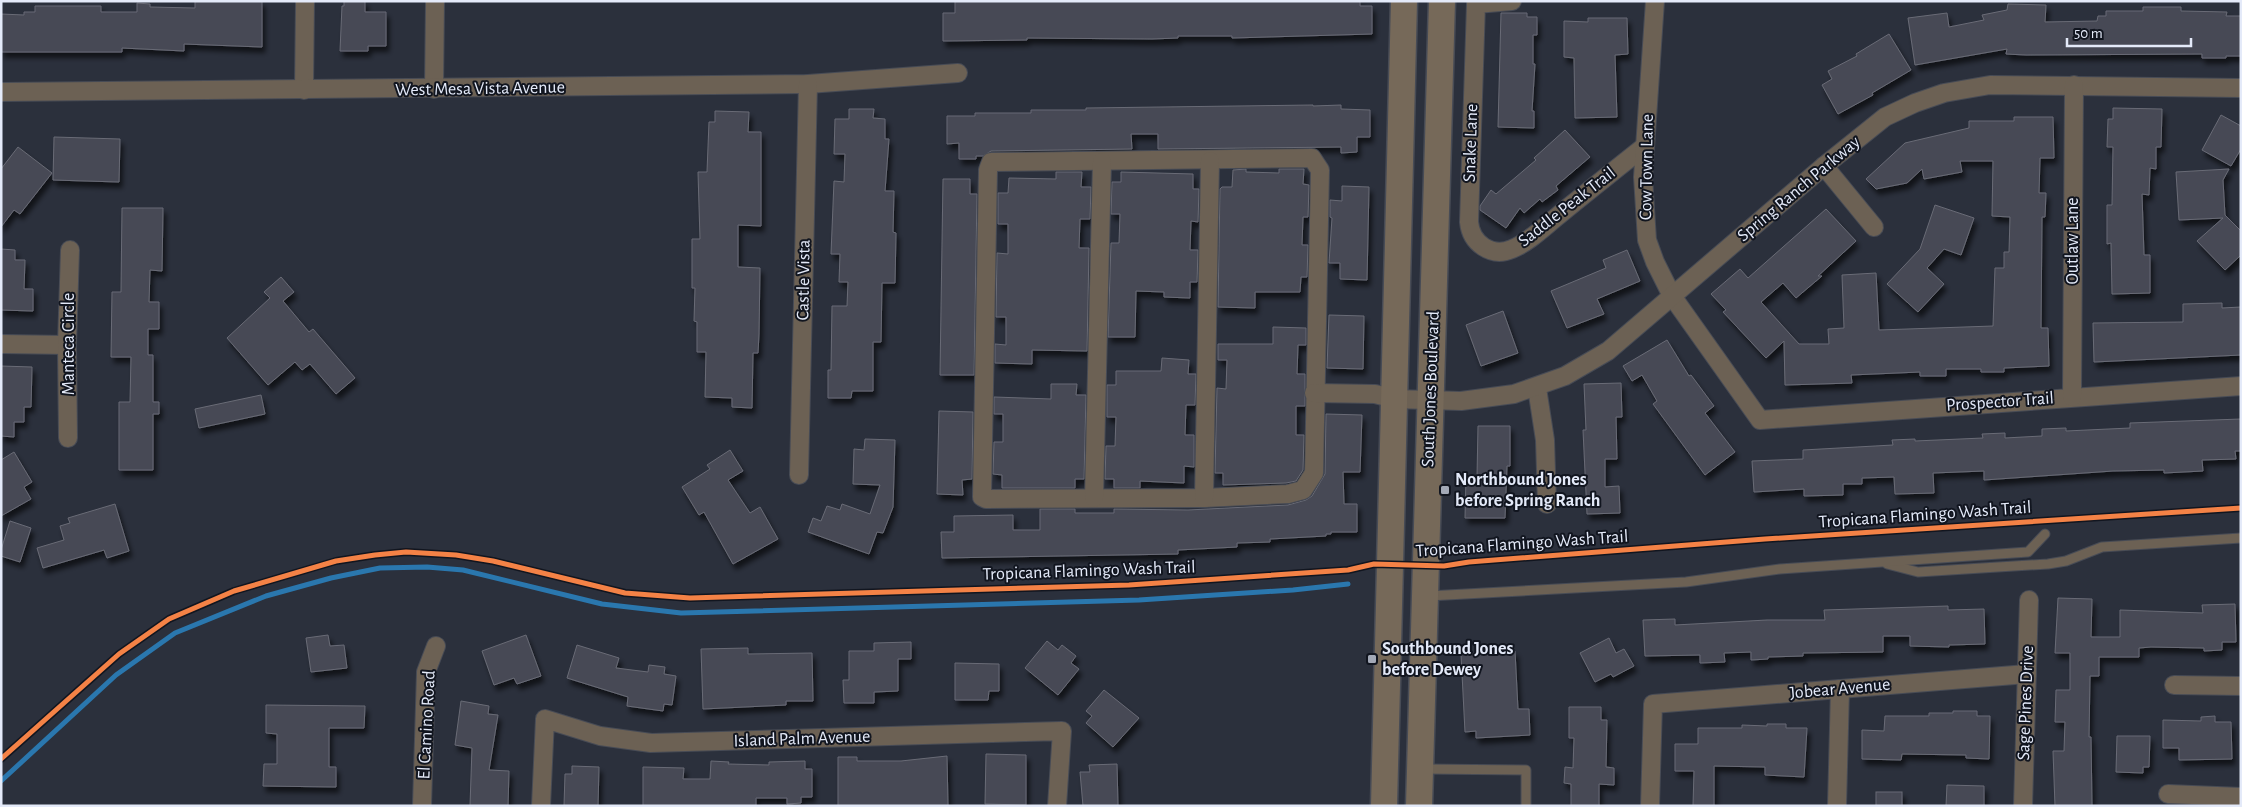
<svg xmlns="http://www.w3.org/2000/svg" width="2242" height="807" font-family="'Alegreya Sans',sans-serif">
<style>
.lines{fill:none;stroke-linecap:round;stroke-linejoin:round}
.stream{stroke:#2a77ae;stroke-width:5}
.building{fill:#474954;stroke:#696b76;filter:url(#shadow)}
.service-casing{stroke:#474b55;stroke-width:11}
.minor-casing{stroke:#474b55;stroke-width:20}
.primary-casing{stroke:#474b55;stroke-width:29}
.service{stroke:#6c6154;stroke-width:9}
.minor{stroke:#6c6154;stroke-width:18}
.primary{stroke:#766959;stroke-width:26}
.cycleway-casing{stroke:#11151f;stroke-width:8}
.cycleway{stroke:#f48246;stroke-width:5}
.poi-dot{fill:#a3a9b7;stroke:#11151f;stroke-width:2}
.labels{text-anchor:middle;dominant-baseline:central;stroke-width:4;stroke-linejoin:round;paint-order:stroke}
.street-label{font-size:18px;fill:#e4eaf9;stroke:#11151f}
.poi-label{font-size:18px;font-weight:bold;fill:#e4eaf9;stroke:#11151f;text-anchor:start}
</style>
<defs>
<filter id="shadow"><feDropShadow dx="3" dy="5.5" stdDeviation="2.5" flood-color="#0009"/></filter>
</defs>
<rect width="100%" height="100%" fill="#2b303c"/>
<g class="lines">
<!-- stream -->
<path class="stream" d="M 1,781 L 116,675 L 175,633 L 266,596 L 331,578 L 380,568 L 427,567 L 463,570 L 602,604 L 681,613 L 1139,600 L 1293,590 L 1348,584"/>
</g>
<!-- building -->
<g class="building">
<path d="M 195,1 L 262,1 L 262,47 L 184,44 L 184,51 L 122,48 L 122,52 L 1,52 L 1,14 L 24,15 L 24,12 L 35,12 L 35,6 L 101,6 L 101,12 L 137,12 L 137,3 L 150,4 L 150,7 L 195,8 Z"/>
<path d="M 344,1 L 365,1 L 365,12 L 386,12 L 386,46 L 368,46 L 368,51 L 340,51 L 342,6 L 344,6 Z"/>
<path d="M 955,1 L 1360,1 L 1360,6 L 1372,6 L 1372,34 L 1232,38 L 1232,36 L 1178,36 L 1178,38 L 1152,39 L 1027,38 L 1027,40 L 943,41 L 943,13 L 955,13 Z"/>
<path d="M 2008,4 L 2046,5 L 2045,22 L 2097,21 L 2098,16 L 2106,16 L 2106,11 L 2143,11 L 2143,7 L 2181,7 L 2181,11 L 2227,12 L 2226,16 L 2241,16 L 2241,56 L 2226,56 L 2226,58 L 2202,58 L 2202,54 L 2026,55 L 2006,54 L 2007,49 L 1915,65 L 1908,18 L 1947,13 L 1949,27 L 1984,20 L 1982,15 L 2007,10 Z"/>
<path d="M 1501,13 L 1527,13 L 1527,17 L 1537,17 L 1537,35 L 1533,35 L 1533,64 L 1535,64 L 1532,111 L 1534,111 L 1534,128 L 1498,127 Z"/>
<path d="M 1588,18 L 1627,18 L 1628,54 L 1615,55 L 1617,117 L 1575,118 L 1574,58 L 1564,57 L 1564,21 L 1588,22 Z"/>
<path d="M 1889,34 L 1911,70 L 1872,93 L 1873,95 L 1838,114 L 1822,85 L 1832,79 L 1828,71 L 1857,56 L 1856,54 Z"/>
<path d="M 1313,105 L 1313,106 L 1341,105 L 1341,109 L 1370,110 L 1370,137 L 1357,137 L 1357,152 L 1341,153 L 1341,147 L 1158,149 L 1158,134 L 1131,134 L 1132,149 L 991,151 L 983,156 L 976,156 L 976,159 L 959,159 L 959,143 L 947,144 L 947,116 L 975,116 L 975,113 L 1031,113 L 1031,110 L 1086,110 L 1086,108 Z"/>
<path d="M 2113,108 L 2162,109 L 2161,147 L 2156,147 L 2156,169 L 2150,168 L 2149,195 L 2142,194 L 2144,255 L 2150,255 L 2150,293 L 2112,294 L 2111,243 L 2107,244 L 2107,205 L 2112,205 L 2113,147 L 2107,147 L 2108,119 L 2113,119 Z"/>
<path d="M 849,109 L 874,109 L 873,118 L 885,119 L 885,139 L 889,139 L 885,191 L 894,191 L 893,232 L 896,233 L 895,283 L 882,283 L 881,342 L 873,342 L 873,391 L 852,391 L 851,398 L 828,398 L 828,370 L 831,370 L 832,306 L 847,306 L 848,282 L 839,282 L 840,254 L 831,254 L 834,181 L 844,182 L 845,154 L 834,154 L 835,119 L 849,119 Z"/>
<path d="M 715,111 L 749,112 L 748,132 L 761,132 L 761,226 L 738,225 L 738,267 L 760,268 L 759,334 L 758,353 L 753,353 L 752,408 L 732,407 L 732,398 L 705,397 L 706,352 L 697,352 L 697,322 L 694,321 L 695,288 L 692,288 L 692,239 L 700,239 L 698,172 L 707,172 L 709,122 L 715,122 Z"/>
<path d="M 2221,115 L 2241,126 L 2241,149 L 2231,166 L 2202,150 Z"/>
<path d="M 2014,117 L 2053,117 L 2054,158 L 2040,158 L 2039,193 L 2046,193 L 2045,217 L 2042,217 L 2041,328 L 2048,328 L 2049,366 L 2004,368 L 2004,372 L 1981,372 L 1981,369 L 1946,369 L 1946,376 L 1920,376 L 1920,372 L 1851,375 L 1852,383 L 1785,385 L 1784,341 L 1766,358 L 1723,312 L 1726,310 L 1711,294 L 1740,269 L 1748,278 L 1826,209 L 1856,241 L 1818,276 L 1822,276 L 1796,298 L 1783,283 L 1761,302 L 1799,344 L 1829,344 L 1828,329 L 1844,328 L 1842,275 L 1876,273 L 1879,330 L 1993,326 L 1995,268 L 2004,268 L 2004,252 L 2009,252 L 2010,217 L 1992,216 L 1993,161 L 1960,161 L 1962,172 L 1924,179 L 1922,169 L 1907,183 L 1876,189 L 1866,179 L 1905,143 L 1969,128 L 1969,121 L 2014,121 Z"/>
<path d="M 1565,130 L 1590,157 L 1556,186 L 1558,190 L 1542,202 L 1540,199 L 1524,213 L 1520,208 L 1506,228 L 1480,210 L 1480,206 L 1491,190 L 1496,194 L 1536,160 L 1534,158 Z"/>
<path d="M 54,137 L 120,139 L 119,182 L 53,180 Z"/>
<path d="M 18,147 L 52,173 L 20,214 L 14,210 L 1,227 L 1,169 Z"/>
<path d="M 1246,169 L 1246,172 L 1279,173 L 1279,169 L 1304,169 L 1303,184 L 1309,185 L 1308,217 L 1303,217 L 1302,245 L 1308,245 L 1307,277 L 1301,277 L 1300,292 L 1255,292 L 1255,308 L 1218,307 L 1220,189 L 1222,187 L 1232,187 L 1233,170 Z"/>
<path d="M 2229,169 L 2223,180 L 2225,215 L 2241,231 L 2241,255 L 2225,270 L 2197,241 L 2223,218 L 2179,220 L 2176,172 Z"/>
<path d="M 1056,172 L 1082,172 L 1081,187 L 1091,187 L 1090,219 L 1080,219 L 1079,248 L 1089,248 L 1087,351 L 1032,350 L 1032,364 L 995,363 L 995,344 L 1006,345 L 1006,317 L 996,317 L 997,253 L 1008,254 L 1008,224 L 998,224 L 998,193 L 1008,193 L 1009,178 L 1056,179 Z"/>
<path d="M 1121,172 L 1193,174 L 1193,189 L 1199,189 L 1198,222 L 1191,221 L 1190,250 L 1198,250 L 1197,282 L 1190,282 L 1190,298 L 1164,297 L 1164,292 L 1136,291 L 1135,337 L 1108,337 L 1111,243 L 1119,243 L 1120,214 L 1111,214 L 1112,182 L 1121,182 Z"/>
<path d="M 943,179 L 970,179 L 970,194 L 977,194 L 974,375 L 940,375 Z"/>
<path d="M 1342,186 L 1369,187 L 1367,280 L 1340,279 L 1340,263 L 1329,263 L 1332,218 L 1330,217 L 1330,200 L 1342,201 Z"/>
<path d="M 1935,205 L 1974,218 L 1961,255 L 1944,249 L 1927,268 L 1944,284 L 1918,312 L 1887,284 L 1920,249 Z"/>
<path d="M 122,208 L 163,208 L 162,271 L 150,270 L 149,302 L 159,302 L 159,329 L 148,329 L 148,355 L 153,355 L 153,402 L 159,402 L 159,414 L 153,414 L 153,470 L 119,470 L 119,402 L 130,402 L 131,357 L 111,357 L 112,292 L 121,292 Z"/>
<path d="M 1,249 L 15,250 L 15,260 L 25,260 L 24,289 L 33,289 L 33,311 L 1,310 Z"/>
<path d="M 1627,250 L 1640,281 L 1597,299 L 1604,314 L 1567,328 L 1551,291 L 1606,268 L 1603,260 Z"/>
<path d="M 281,277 L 294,292 L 283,301 L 309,332 L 313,329 L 355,378 L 336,394 L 310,364 L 302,370 L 295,362 L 268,385 L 227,338 L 270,298 L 264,292 Z"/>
<path d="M 2222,303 L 2222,308 L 2241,307 L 2241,355 L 2094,362 L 2093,323 L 2183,322 L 2183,304 Z"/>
<path d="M 1503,311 L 1518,353 L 1481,366 L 1466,325 Z"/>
<path d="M 1329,315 L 1364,316 L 1363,369 L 1327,368 Z"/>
<path d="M 1273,327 L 1306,328 L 1306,345 L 1298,345 L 1297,374 L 1305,374 L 1305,406 L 1296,406 L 1296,435 L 1304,435 L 1303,470 L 1296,481 L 1286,483 L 1223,485 L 1223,473 L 1215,473 L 1217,388 L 1226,389 L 1227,360 L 1218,360 L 1218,344 L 1273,344 Z"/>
<path d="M 1667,340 L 1689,376 L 1691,375 L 1714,406 L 1705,413 L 1735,452 L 1705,475 L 1653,404 L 1657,401 L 1642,375 L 1632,381 L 1623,366 Z"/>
<path d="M 1162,358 L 1189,360 L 1188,374 L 1196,374 L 1195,405 L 1186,405 L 1185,435 L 1194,435 L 1194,467 L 1184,466 L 1184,483 L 1140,481 L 1140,488 L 1114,488 L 1114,479 L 1105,479 L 1106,446 L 1115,446 L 1116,417 L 1107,417 L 1107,385 L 1116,385 L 1116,371 L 1161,371 Z"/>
<path d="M 1,366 L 32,367 L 31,407 L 24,407 L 24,422 L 14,422 L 14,437 L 1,436 Z"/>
<path d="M 1621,383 L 1622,417 L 1616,417 L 1617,459 L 1605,459 L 1605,487 L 1619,486 L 1620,513 L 1587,514 L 1583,430 L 1586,430 L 1584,384 Z"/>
<path d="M 1051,384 L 1077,384 L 1076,395 L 1086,395 L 1084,479 L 1075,479 L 1075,488 L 1002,488 L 1002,475 L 993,474 L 994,442 L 1003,442 L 1003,414 L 994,414 L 994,397 L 1051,399 Z"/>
<path d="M 261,395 L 265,414 L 199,428 L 195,409 Z"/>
<path d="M 939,411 L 973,412 L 972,479 L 962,480 L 963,495 L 937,494 Z"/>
<path d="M 1326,414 L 1362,415 L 1360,472 L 1343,472 L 1344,504 L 1357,504 L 1357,532 L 1331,532 L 1331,534 L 1326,534 L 1326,536 L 1270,539 L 1270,542 L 1237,543 L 1237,547 L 1178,550 L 1178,554 L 942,558 L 941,532 L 954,532 L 954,516 L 1013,515 L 1013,530 L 1040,530 L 1040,509 L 1075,509 L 1075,513 L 1114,513 L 1114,509 L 1188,510 L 1288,505 L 1306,500 L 1312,496 L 1325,474 Z"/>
<path d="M 2241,419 L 2241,451 L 2235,451 L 2236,459 L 2202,460 L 2203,471 L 2164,473 L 2164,470 L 2113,471 L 1984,480 L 1984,471 L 1933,473 L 1934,493 L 1895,494 L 1894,477 L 1862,478 L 1862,484 L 1843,484 L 1843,495 L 1804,496 L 1804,489 L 1754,492 L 1752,461 L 1803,459 L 1803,450 L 1893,445 L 1892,440 L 1915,439 L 1915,441 L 1983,438 L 1982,434 L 2005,433 L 2005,438 L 2042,436 L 2042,429 L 2066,428 L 2066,431 L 2130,428 L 2130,423 Z"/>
<path d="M 1478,426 L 1510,426 L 1510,466 L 1507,466 L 1505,518 L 1465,518 L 1466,478 L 1477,478 Z"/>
<path d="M 865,439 L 895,440 L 893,507 L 883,533 L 877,532 L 869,554 L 808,532 L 813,518 L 821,521 L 827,506 L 840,510 L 842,504 L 870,514 L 880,485 L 853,484 L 854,449 L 864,450 Z"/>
<path d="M 730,450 L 743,471 L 728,480 L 750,513 L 760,507 L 778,539 L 733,564 L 704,512 L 699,515 L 682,487 L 710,469 L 707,465 Z"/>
<path d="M 14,452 L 32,482 L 24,487 L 31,499 L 1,516 L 1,460 Z"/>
<path d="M 115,504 L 129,551 L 107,558 L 104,550 L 43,568 L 37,548 L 64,540 L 60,526 L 70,523 L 68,518 Z"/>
<path d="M 10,521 L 31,528 L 20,562 L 1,556 L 1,550 Z"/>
<path d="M 2058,598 L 2092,599 L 2091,637 L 2120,637 L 2120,610 L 2203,613 L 2202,605 L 2235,604 L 2236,642 L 2222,642 L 2222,650 L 2204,651 L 2204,648 L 2151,647 L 2139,648 L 2139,657 L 2099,657 L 2099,676 L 2090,676 L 2089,737 L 2091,737 L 2092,806 L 2055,806 L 2053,751 L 2064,751 L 2065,722 L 2055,722 L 2056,690 L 2070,690 L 2070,653 L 2055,653 Z"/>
<path d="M 1948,606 L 1948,610 L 1984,609 L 1985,644 L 1949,645 L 1949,647 L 1910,646 L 1910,636 L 1883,636 L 1883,652 L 1803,653 L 1803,656 L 1768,657 L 1768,659 L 1751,660 L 1751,652 L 1724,653 L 1725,662 L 1700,663 L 1700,655 L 1645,656 L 1643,620 L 1675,619 L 1675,625 L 1767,620 L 1825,620 L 1824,610 Z"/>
<path d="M 328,635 L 330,646 L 344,645 L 347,668 L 311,672 L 306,638 Z"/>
<path d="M 526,635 L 541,676 L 517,684 L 514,678 L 494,685 L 482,651 Z"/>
<path d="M 1609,638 L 1616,653 L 1624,649 L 1634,666 L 1613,677 L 1611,674 L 1595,682 L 1580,653 Z"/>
<path d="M 1047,641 L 1058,650 L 1062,645 L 1076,656 L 1071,663 L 1079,669 L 1058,695 L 1025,668 Z"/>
<path d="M 911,642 L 911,659 L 898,659 L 898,691 L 874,692 L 874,703 L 844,703 L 843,680 L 849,680 L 849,651 L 874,651 L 874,643 Z"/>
<path d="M 577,645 L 619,658 L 616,668 L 648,672 L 649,665 L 665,667 L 664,674 L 676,676 L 672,705 L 664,704 L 663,711 L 627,706 L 628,697 L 567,678 Z"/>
<path d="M 748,648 L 748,654 L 812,653 L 813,701 L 786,701 L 786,705 L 703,709 L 701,649 Z"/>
<path d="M 1515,651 L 1518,709 L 1529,709 L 1530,735 L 1476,738 L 1476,731 L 1465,732 L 1461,654 Z"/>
<path d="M 955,663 L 999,664 L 999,691 L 989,691 L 988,700 L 955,700 Z"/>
<path d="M 1104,690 L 1139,718 L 1113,747 L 1086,723 L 1092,716 L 1086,711 Z"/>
<path d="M 461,701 L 489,706 L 488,714 L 498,715 L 489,770 L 509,771 L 508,806 L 470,806 L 472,748 L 455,745 Z"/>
<path d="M 266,705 L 365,706 L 364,728 L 329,728 L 329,767 L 336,767 L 336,787 L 263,786 L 264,764 L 277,764 L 277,734 L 266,733 Z"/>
<path d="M 1569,707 L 1601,707 L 1601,720 L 1607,720 L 1606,767 L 1614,768 L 1614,785 L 1599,784 L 1599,806 L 1571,806 L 1571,784 L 1564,783 L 1565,767 L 1573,768 L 1574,738 L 1569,738 Z"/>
<path d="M 1953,711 L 1977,711 L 1977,716 L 1990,716 L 1989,759 L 1966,758 L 1966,755 L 1902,754 L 1901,760 L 1862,759 L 1862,730 L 1884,731 L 1885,716 L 1929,716 L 1929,713 L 1953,713 Z"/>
<path d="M 2215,716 L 2215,722 L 2231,722 L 2232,759 L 2179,760 L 2179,748 L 2163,748 L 2163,720 L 2201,721 L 2201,717 Z"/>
<path d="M 1767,724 L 1786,724 L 1786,728 L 1807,728 L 1804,777 L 1765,775 L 1765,767 L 1714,766 L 1714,806 L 1693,806 L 1694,771 L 1675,771 L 1675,744 L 1698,744 L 1698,728 L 1742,728 L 1742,725 L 1767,726 Z"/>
<path d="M 2117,736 L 2150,736 L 2149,767 L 2143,767 L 2143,773 L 2116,772 Z"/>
<path d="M 986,754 L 1026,755 L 1026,805 L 985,804 Z"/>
<path d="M 947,756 L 948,806 L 838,806 L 838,757 L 857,757 L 857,761 L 901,761 Z"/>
<path d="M 711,761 L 729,762 L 728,764 L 769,765 L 769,762 L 805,761 L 805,769 L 812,769 L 812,797 L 801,797 L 801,803 L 787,804 L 787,798 L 756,798 L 756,806 L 643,806 L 643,767 L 684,768 L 683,779 L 710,779 Z"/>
<path d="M 1117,764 L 1118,806 L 1083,806 L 1080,772 L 1090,772 L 1089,765 Z"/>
<path d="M 572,766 L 599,767 L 598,806 L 564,806 L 565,774 L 572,774 Z"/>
<path d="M 1947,785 L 1984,786 L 1984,806 L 1946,806 Z"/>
<rect x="1876" y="792" width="26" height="14"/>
</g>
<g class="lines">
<defs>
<g id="service">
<path d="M 1887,564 L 1918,572 L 2048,564 L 2066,561 L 2102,547 L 2241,538"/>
<path d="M 1428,596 L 1686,582 L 1780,569 L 2028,552 L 2045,534"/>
<path d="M 1423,769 L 1526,770 L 1526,806"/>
</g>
<g id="minor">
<path d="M 1512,1 L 1476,4 L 1469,222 C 1471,243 1491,258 1512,249 C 1529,242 1544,227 1559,215 C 1587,192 1616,169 1645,146"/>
<path d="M 1655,1 L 1643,177 L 1647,240 L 1655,262 L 1672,296 L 1760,420 L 2241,386"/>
<path d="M 434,89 L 435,1"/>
<path d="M 304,90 L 305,1"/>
<path d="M 1,92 L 808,84 L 958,73"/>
<path d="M 1312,158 L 1320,170 L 1314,473 L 1303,490 L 1288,494 L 1204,498 L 986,499 L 982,497 L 988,170 L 991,162 Z"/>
<path d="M 1824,166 L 1874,227"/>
<path d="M 1,344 L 67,345"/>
<path d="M 1537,388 L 1545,440 L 1547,504"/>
<path d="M 1314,393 L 1375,394 L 1395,399 L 1461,401 L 1514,394 L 1565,376 L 1608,351 L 1824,166 L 1885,117 L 1915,103 L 1944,93 L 1990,85 L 2241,88"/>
<path d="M 2072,397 L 2074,85"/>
<path d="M 68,438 L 67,345 L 70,250"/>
<path d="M 799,475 L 808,84"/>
<path d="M 1094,498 L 1102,162"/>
<path d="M 1204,498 L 1210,161"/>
<path d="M 2174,685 L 2241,686"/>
<path d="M 2168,794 L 2241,797"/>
<path d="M 422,806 L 426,672 L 436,646"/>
<path d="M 541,806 L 545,719 L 600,736 L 651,743 L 1062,731 L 1057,806"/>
<path d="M 1650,806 L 1653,704 L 2027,674"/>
<path d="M 1837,806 L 1840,689"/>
<path d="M 2023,806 L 2029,600"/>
</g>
<g id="primary">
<path d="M 1384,806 C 1392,538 1396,269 1404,1"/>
<path d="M 1419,806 L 1442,1"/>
</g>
</defs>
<!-- service casing -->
<use href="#service" class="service-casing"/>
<!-- minor casing -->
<use href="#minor" class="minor-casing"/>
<!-- primary casing -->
<use href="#primary" class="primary-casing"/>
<!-- service -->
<use href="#service" class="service"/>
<!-- minor -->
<use href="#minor" class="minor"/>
<!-- primary -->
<use href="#primary" class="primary"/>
<defs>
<path id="cycleway" d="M 1,759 L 119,654 L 169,619 L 234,591 L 336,561 L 375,555 L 406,552 L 456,555 L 493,561 L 625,593 L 690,598 L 1129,585 L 1348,570 L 1374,564 L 1444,566 L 1469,562 L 1765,539 L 2241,508"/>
</defs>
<!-- cycleway casing -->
<use href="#cycleway" class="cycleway-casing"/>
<!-- cycleway -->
<use href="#cycleway" class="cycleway"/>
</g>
<!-- markers -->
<g class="poi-dot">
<rect x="1440" y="485" width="10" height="10" rx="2.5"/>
<rect x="1367" y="654" width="10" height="10" rx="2.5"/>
</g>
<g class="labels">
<!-- street labels -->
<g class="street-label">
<text transform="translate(480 89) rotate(-1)">West Mesa Vista Avenue</text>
<text transform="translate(1471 143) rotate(-88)">Snake Lane</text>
<text transform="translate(1647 167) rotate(-89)">Cow Town Lane</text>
<text transform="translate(1799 189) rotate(-40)">Spring Ranch Parkway</text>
<text transform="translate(1567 207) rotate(-38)">Saddle Peak Trail</text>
<text transform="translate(2073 241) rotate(-90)">Outlaw Lane</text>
<text transform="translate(804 280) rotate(-89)">Castle Vista</text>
<text transform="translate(69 344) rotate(-90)">Manteca Circle</text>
<text transform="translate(1431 389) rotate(-88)">South Jones Boulevard</text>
<text transform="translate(2000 402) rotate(-4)">Prospector Trail</text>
<text transform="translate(1925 515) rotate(-4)">Tropicana Flamingo Wash Trail</text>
<text transform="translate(1522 544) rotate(-4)">Tropicana Flamingo Wash Trail</text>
<text transform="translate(1089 571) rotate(-2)">Tropicana Flamingo Wash Trail</text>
<text transform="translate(1840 689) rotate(-5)">Jobear Avenue</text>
<text transform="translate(2026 703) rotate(-88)">Sage Pines Drive</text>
<text transform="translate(427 725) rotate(-87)">El Camino Road</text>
<text transform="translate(802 739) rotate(-2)">Island Palm Avenue</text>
</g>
<!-- poi labels -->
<g class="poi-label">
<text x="1455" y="480">Northbound Jones<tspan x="1455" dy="21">before Spring Ranch</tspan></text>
<text x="1382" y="649">Southbound Jones<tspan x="1382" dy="21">before Dewey</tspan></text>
</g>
</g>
<!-- border -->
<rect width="2242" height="807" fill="none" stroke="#e4eaf9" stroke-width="5"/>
<!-- scale -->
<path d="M2067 38v8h124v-8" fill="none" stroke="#e4eaf9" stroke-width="2.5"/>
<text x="2074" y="38" font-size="15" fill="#e4eaf9" stroke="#11151f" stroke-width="4" paint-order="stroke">50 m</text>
</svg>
